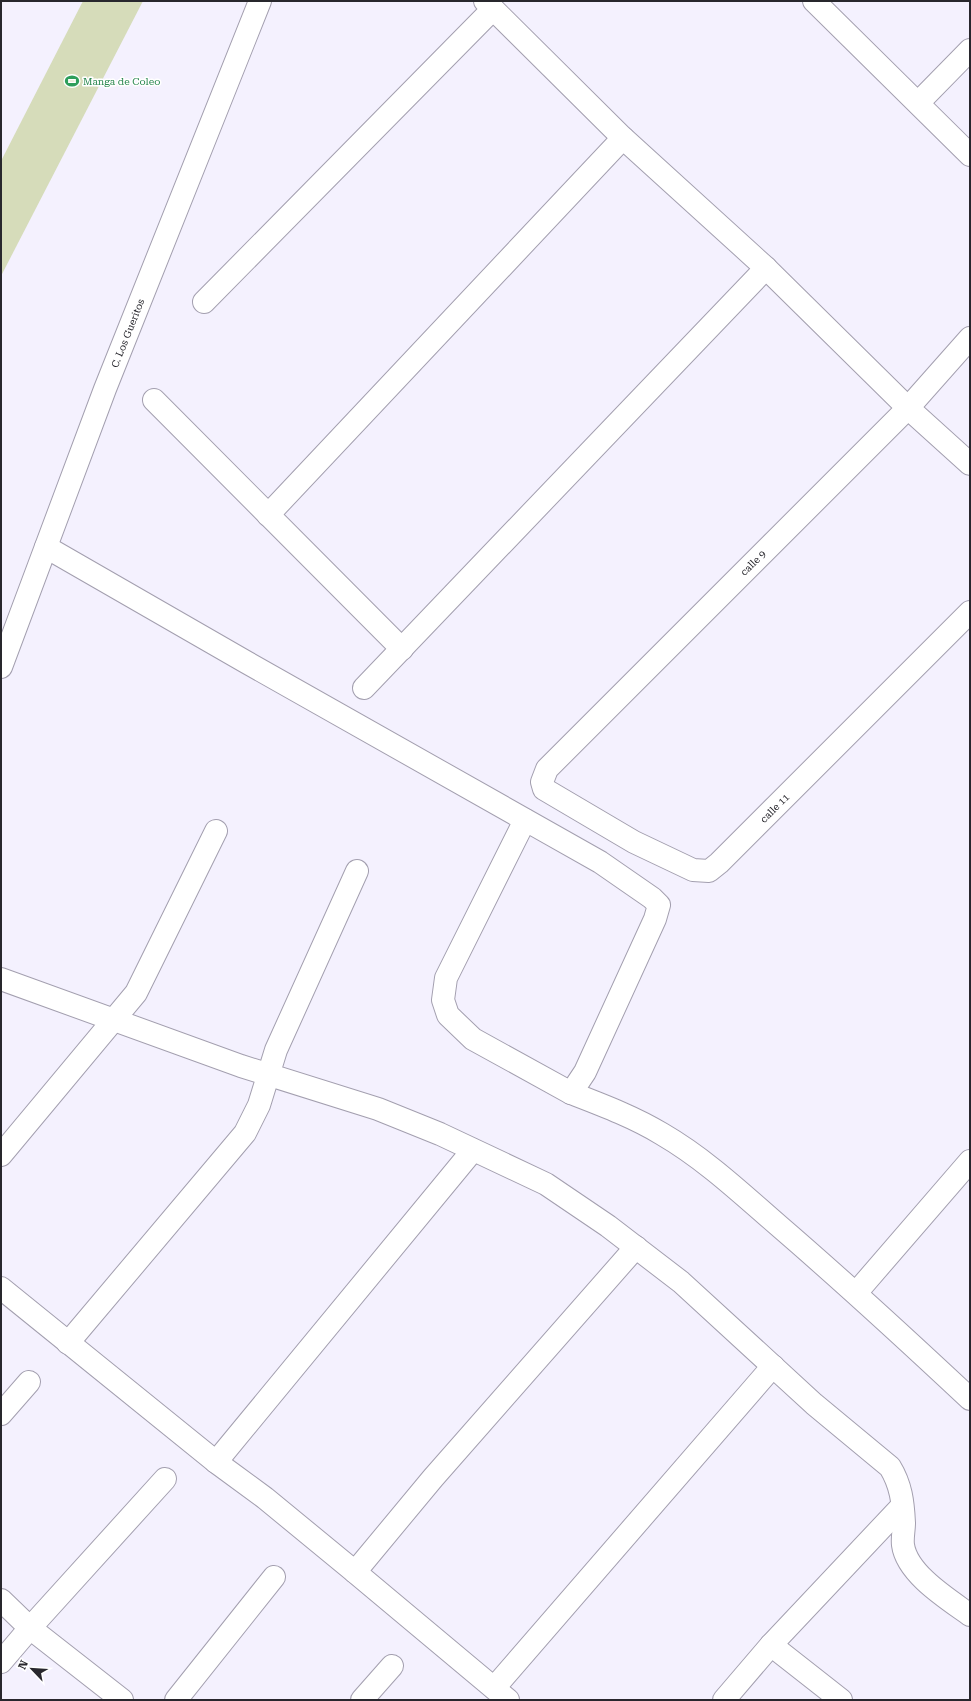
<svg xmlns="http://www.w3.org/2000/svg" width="971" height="1701" font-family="'Roboto Serif',serif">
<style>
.green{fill:#d6dcba}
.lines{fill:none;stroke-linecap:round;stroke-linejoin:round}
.street-casing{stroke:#a39faf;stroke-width:24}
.secondary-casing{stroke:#a39faf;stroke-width:24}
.street{stroke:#fff;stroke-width:22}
.secondary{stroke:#fff;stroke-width:22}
.labels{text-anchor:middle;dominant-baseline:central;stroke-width:3;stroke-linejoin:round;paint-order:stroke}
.leisure-label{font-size:10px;fill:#27864d;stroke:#fff;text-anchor:start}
.street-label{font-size:10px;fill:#28272d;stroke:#fff}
</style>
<rect width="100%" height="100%" fill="#f4f1fe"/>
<!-- green -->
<path class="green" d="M 83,1 L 143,1 L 1,276 L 1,161 Z"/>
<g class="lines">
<defs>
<g id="street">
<path d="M 485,1 L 623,138 L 766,268 L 908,408 L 970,464"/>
<path d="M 814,1 L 970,155"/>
<path d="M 918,103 L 970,50"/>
<path d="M 204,302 L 493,9"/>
<path id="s1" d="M 970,338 L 908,408 L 547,769 L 542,782 L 544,789 L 634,842 L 693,870 L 709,871 L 719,863 L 970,612"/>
<path d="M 154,400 L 402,649"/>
<path d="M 268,515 L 623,138"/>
<path d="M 46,547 L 246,662 L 600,862 L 652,898 L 659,905 L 655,919 L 585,1072 L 571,1093 C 602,1105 634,1117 662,1134 C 705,1159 741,1193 779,1226 C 844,1282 907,1340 970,1399"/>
<path d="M 364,688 L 766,268"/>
<path d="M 525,820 L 446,978 L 443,1000 L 448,1015 L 473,1039 L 571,1093"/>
<path d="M 1,979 L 241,1066 L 378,1109 L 440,1134 L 546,1184 L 608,1226 L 681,1282 L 814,1404 L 890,1467 C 901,1485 903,1502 904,1523 C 904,1530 902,1538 903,1545 C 907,1574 948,1599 970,1615"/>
<path d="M 1,1155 L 136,993 L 216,831"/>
<path d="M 1,1288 L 216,1462 L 265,1498 L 355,1572 L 433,1478 L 636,1247"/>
<path d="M 856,1293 L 970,1161"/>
<path d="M 68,1343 L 245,1133 L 259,1105 L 276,1050 L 357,871"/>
<path d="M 1,1414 L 29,1382"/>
<path d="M 216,1462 L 473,1150"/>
<path d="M 355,1572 L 508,1700"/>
<path d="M 1,1600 L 30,1628 L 122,1700"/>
<path d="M 771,1645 L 841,1700"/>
<path d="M 1,1662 L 30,1628 L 165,1479"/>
<path d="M 494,1688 L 773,1366"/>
<path d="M 176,1700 L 274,1577"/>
<path d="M 362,1700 L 392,1666"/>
<path d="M 724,1700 L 771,1645 L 902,1506"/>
</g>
<g id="secondary">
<path id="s2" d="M 1,667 L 105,389 L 260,1"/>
</g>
</defs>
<!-- street casing -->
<use href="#street" class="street-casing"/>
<!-- secondary casing -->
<use href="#secondary" class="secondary-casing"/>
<!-- street -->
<use href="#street" class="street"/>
<!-- secondary -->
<use href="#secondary" class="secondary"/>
</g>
<!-- icons -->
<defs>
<symbol id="stadium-bare" viewBox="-9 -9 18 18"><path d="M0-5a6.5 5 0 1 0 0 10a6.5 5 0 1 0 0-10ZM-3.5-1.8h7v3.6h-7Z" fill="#2e9e5b" stroke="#fff" stroke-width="2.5" paint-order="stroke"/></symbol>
</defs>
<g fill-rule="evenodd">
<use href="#stadium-bare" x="62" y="71" width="20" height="20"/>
</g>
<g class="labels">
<!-- leisure labels -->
<g class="leisure-label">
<text x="83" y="81">Manga de Coleo</text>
</g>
<!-- street labels -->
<g class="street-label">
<text stroke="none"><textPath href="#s2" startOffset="357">C. Los Gueritos</textPath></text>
<text transform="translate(753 563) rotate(-45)">calle 9</text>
<text stroke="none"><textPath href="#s1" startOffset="902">calle 11</textPath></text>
</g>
</g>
<!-- border -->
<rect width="971" height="1701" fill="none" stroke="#28272d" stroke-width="4"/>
<!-- north arrow -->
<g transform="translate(32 1669) rotate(295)" stroke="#ffffff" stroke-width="3" paint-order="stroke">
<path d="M0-3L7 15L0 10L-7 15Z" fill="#28272d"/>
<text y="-6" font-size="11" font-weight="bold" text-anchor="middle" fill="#28272d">N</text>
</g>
</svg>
